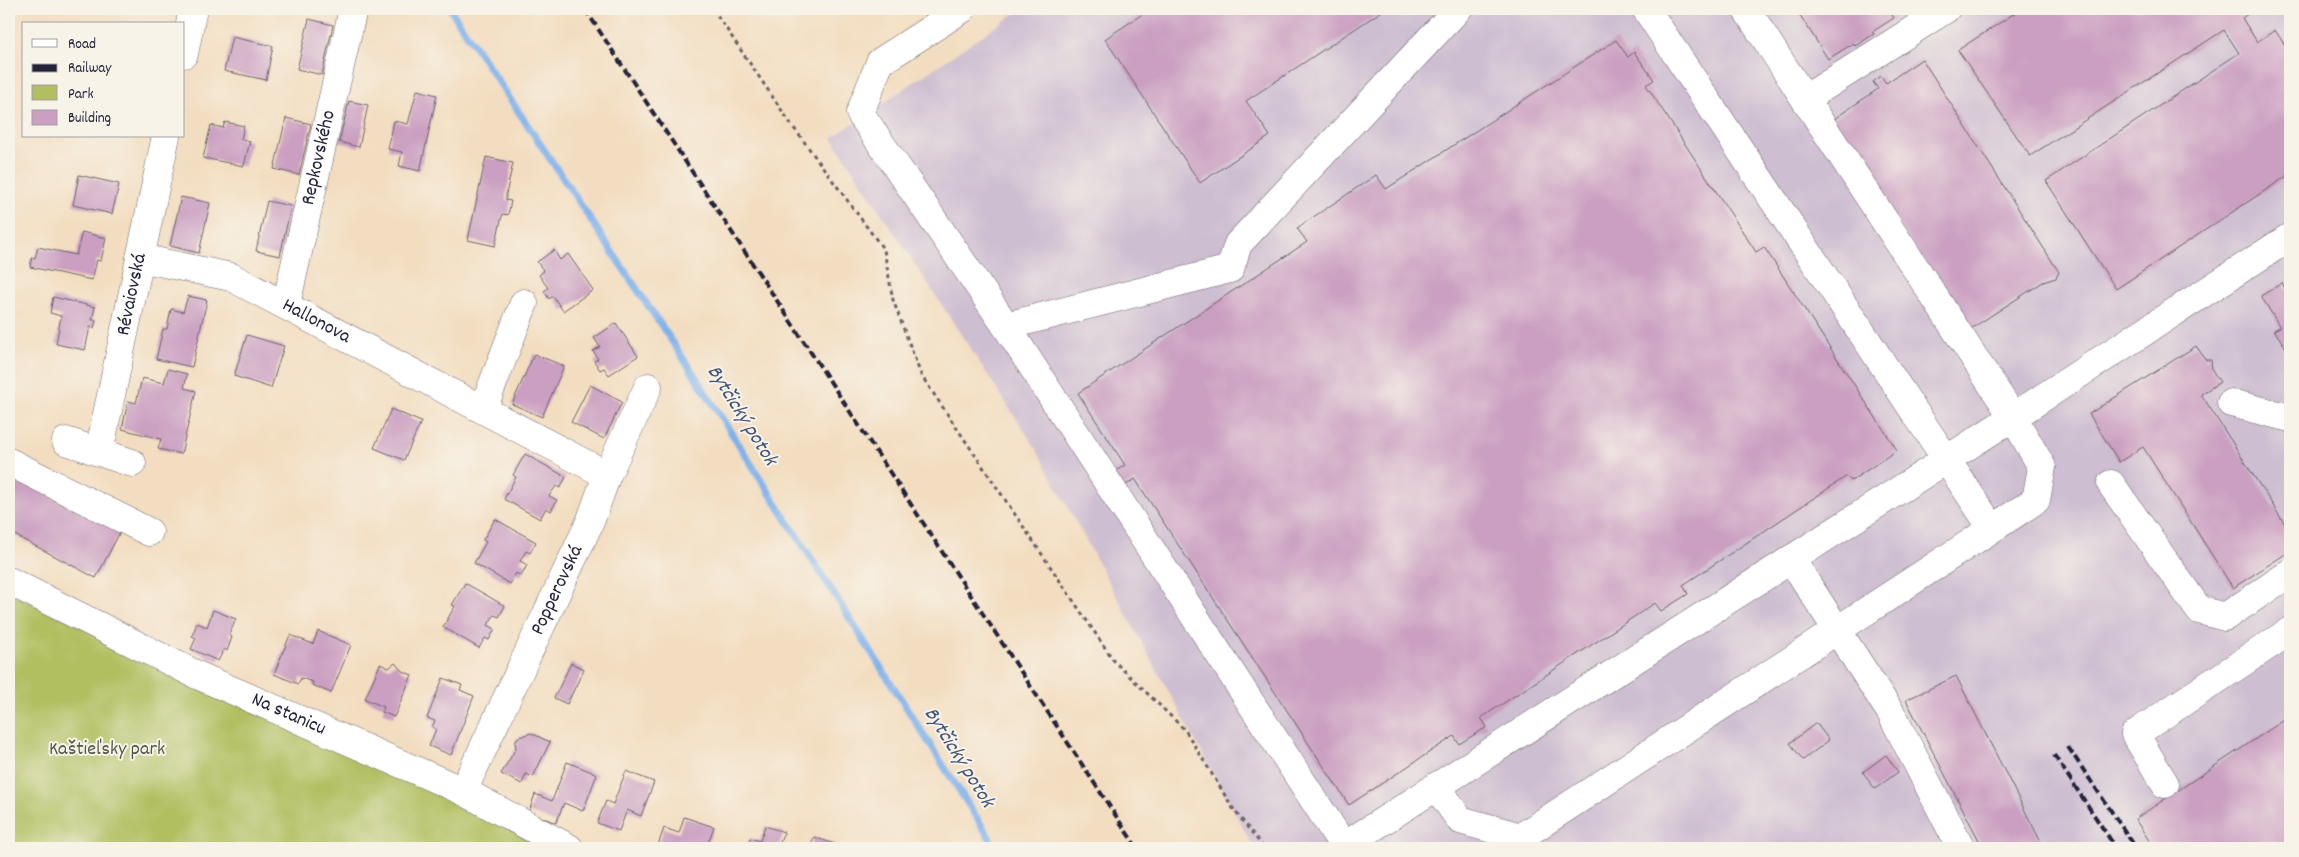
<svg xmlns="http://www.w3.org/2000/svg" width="2299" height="857" font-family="Dekko,sans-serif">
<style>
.industrial{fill:#cebed1}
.green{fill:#b1bf61;stroke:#6a704e}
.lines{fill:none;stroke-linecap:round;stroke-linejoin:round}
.stream{stroke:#7fb2ec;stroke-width:7}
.building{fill:#ca9fc1}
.minor-casing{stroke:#6b636a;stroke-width:29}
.path{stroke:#6b636a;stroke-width:3;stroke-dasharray:4 4;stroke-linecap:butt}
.minor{stroke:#fff;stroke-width:28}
.rail{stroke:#22223b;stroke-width:4;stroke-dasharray:8 4;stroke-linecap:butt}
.labels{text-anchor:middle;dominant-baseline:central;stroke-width:4;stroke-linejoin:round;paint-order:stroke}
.street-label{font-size:20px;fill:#22223b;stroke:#f7f3e8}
.park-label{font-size:20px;fill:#545948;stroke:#f7f3e8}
.water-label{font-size:21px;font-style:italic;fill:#435479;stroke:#f7f3e8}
</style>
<rect width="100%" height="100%" fill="#f7f3e8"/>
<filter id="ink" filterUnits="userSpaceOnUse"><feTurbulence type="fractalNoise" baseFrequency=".02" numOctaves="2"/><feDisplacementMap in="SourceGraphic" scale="10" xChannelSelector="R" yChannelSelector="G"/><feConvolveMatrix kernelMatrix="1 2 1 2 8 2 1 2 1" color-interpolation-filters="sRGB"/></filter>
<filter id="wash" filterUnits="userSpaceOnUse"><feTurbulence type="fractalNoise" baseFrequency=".0096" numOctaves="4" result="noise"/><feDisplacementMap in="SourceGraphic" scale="20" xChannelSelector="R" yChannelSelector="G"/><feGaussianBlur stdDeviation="1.12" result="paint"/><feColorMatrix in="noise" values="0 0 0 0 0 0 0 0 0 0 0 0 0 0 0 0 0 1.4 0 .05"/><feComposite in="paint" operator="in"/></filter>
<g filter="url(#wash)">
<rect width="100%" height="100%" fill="#f3ddc0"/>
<!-- industrial -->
<path class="industrial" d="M 1021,9 L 2290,9 L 2290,848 L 1254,848 L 1035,447 L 832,138 Z"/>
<!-- green -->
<path class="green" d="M 9,593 L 458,801 L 544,848 L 9,848 Z"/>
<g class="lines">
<!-- stream -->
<path class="stream" d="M 450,9 L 697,379 L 989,837 L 994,848"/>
</g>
<g id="blocks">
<!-- building -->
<g class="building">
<path d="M 1150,9 L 1385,9 L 1246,101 L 1270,136 L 1200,183 L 1105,39 Z"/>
<path d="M 1796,9 L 1888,9 L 1894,18 L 1872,32 L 1874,34 L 1855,46 L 1854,43 L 1828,59 Z"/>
<path d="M 2021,9 L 2255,9 L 2242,18 L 2257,42 L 2275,30 L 2290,53 L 2290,174 L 2116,289 L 2046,181 L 2239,53 L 2224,30 L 2030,156 L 1958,50 Z"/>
<path d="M 309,19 L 333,25 L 322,75 L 297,69 Z"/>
<path d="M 232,37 L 273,46 L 266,80 L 224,71 Z"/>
<path d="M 1616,40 L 1628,57 L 1634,52 L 1654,80 L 1646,85 L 1756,252 L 1764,247 L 1897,450 L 1851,481 L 1847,476 L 1683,585 L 1688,594 L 1661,611 L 1655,603 L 1481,718 L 1487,727 L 1459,744 L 1454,736 L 1349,805 L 1135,479 L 1120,489 L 1111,474 L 1125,465 L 1078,393 L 1307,242 L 1297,228 L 1376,175 L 1386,189 Z"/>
<path d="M 1922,59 L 2059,272 L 2056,278 L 2043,282 L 1969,330 L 1831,121 L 1878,89 L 1873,82 L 1881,76 L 1886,83 Z"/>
<path d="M 417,90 L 437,95 L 420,171 L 399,166 L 402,152 L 388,149 L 394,121 L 408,124 Z"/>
<path d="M 349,101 L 368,105 L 359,147 L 339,142 Z"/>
<path d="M 286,118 L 311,124 L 299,175 L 274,169 Z"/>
<path d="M 225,122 L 244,126 L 241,139 L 250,141 L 244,166 L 203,158 L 211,125 L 223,128 Z"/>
<path d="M 486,157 L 513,163 L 506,194 L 506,200 L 511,201 L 508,215 L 503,214 L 501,220 L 495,246 L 468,240 Z"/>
<path d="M 79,175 L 119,184 L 112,214 L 73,205 Z"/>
<path d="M 181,197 L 210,203 L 199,253 L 170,246 Z"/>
<path d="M 267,201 L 291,206 L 280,256 L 256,251 Z"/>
<path d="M 82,232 L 106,238 L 101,261 L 97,260 L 92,280 L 30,267 L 32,257 L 35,258 L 38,247 L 76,255 Z"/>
<path d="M 554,250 L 560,260 L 568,254 L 593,290 L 563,311 L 553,296 L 549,299 L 544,291 L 548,288 L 539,275 L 544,271 L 537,262 Z"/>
<path d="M 2282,283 L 2290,296 L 2290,345 L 2286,348 L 2274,330 L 2280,327 L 2261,296 Z"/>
<path d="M 188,296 L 207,300 L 192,367 L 156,359 L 163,329 L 167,329 L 171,309 L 183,312 Z"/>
<path d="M 53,297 L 95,307 L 92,320 L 96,320 L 94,328 L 90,327 L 85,350 L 56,344 L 61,316 L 50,313 Z"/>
<path d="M 616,323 L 638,356 L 609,375 L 604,368 L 600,370 L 594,361 L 598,359 L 593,351 L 600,347 L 594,338 Z"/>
<path d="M 247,335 L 284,346 L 271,388 L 234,376 Z"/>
<path d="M 2196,346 L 2206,360 L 2211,360 L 2212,370 L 2220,382 L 2201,394 L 2290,532 L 2290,551 L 2233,588 L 2143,447 L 2119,462 L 2089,414 Z"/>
<path d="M 534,354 L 564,366 L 542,417 L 512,404 Z"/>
<path d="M 168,369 L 187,374 L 184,388 L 196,391 L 181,454 L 158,449 L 161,439 L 122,429 L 128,401 L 136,403 L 142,378 L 164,383 Z"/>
<path d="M 590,385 L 622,402 L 604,439 L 571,422 Z"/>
<path d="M 391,409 L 421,422 L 404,460 L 374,448 Z"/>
<path d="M 525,454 L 566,477 L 560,488 L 556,486 L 549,496 L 557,500 L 551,511 L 546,508 L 540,519 L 504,499 L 516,477 L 513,475 Z"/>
<path d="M 9,473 L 120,532 L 96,578 L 9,532 Z"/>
<path d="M 495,519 L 536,542 L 530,553 L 526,551 L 520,561 L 527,565 L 521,576 L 516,573 L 510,584 L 474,563 L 486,542 L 483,540 Z"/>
<path d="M 465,583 L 505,606 L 499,617 L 494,615 L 488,625 L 495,629 L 489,640 L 485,638 L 479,648 L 443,627 L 455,606 L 452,605 Z"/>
<path d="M 213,610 L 236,619 L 229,635 L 232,637 L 227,651 L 224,649 L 218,661 L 191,649 L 196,638 L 192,636 L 197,623 L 207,627 Z"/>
<path d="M 318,631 L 351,645 L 331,693 L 312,685 L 313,682 L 301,678 L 298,684 L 274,674 L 290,635 L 313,644 Z"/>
<path d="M 395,663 L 402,671 L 412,675 L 394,717 L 382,712 L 384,707 L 365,699 L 380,664 L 389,668 Z"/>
<path d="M 571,663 L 584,669 L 567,704 L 554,698 Z"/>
<path d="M 1956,676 L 2044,848 L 1983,848 L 1906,700 Z"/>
<path d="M 443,678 L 462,685 L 460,690 L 474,696 L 451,755 L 429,746 L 436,729 L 432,727 L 435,721 L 427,718 Z"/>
<path d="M 2290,716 L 2290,848 L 2154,848 L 2135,819 Z"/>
<path d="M 1816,723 L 1829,740 L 1803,760 L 1790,743 Z"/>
<path d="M 531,733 L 550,742 L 533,777 L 526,774 L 522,784 L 501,774 L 516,748 L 515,743 L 517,738 Z"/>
<path d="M 1886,755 L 1898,772 L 1875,789 L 1863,772 Z"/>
<path d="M 567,762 L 597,774 L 583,811 L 564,803 L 556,823 L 529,812 L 535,794 L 552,801 Z"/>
<path d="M 626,771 L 654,782 L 641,816 L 627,810 L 619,831 L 597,823 L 606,801 L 613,804 Z"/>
<path d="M 684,817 L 714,827 L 706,848 L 657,848 L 664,828 L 679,833 Z"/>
<path d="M 765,826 L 784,832 L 778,848 L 747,848 L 750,838 L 760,841 Z"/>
<path d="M 814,837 L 846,848 L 810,848 Z"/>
</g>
</g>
</g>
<g filter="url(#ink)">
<use href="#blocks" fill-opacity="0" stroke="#6b636a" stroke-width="1"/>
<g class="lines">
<defs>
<g id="minor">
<path d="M 962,9 L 880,62 L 860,113 L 1006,326 L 1345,848"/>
<path d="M 1646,9 L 1992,528"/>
<path d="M 184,54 L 193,9"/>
<path d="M 1805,99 L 1946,9"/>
<path id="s1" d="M 140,258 L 231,277 L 607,475"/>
<path id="s2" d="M 286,305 L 353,9"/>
<path d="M 1006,326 L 1230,269 L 1238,244 L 1458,9"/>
<path d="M 2231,403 L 2290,418"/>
<path d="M 483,409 L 524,303"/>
<path d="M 66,441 L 132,463"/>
<path id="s3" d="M 99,452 L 166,136"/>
<path d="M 9,462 L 149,532"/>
<path d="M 2111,484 L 2199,610 L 2225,617 L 2290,573"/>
<path d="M 1791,559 L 1891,713 L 1961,848"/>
<path id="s4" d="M 9,581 L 197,675 L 463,791 L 569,848"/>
<path d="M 2165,784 L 2135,734 L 2290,631"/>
<path d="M 1436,786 L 1460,820 L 1521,837 L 2036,500 L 2042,467 L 2013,417 L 1746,9"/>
<path id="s5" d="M 463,791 L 590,522 L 607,475 L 648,387"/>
<path d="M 1344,846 L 2013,417 L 2290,237"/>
</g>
</defs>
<!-- minor casing -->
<use href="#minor" class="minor-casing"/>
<!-- path -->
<path class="path" d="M 713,9 L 791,124 L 884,250 L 893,300 L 921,375 L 1114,661 L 1185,730 L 1234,810 L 1264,848"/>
<!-- minor -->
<use href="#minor" class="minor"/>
<!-- rail -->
<g class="rail">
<path d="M 585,9 L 1137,848"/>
<path d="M 2068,747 L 2136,848"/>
<path d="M 2054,755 L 2116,848"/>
</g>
</g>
</g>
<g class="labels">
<!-- street labels -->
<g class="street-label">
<text stroke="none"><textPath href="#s2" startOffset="151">Repkovského</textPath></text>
<text stroke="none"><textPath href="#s3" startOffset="161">Révaiovská</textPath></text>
<text stroke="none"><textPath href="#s1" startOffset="189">Hallonova</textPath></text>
<text stroke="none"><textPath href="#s5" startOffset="222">Popperovská</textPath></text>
<text stroke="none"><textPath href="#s4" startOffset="310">Na stanicu</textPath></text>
</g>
<!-- park labels -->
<g class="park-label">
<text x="107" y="750">Kaštieľsky park</text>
</g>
<!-- water labels -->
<g class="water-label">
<text transform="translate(741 416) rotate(58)">Bytčický potok</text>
<text transform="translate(958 758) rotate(58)">Bytčický potok</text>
</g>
</g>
<!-- margin -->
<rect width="2299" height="857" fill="none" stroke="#f7f3e8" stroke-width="30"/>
<!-- legend -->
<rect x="22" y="22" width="162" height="115" fill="#f7f3e8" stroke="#a29fa3"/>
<rect x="32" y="39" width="25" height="8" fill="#ffffff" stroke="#a29fa3"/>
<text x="68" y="48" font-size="15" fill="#22223b">Road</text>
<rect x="32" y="64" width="25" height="8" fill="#22223b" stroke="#a29fa3"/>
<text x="68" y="72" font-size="15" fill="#22223b">Railway</text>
<rect x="32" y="85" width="25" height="15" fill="#b1bf61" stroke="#a29fa3"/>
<text x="68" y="98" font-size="15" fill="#22223b">Park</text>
<rect x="32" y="110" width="25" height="15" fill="#ca9fc1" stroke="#a29fa3"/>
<text x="68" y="122" font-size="15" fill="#22223b">Building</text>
</svg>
